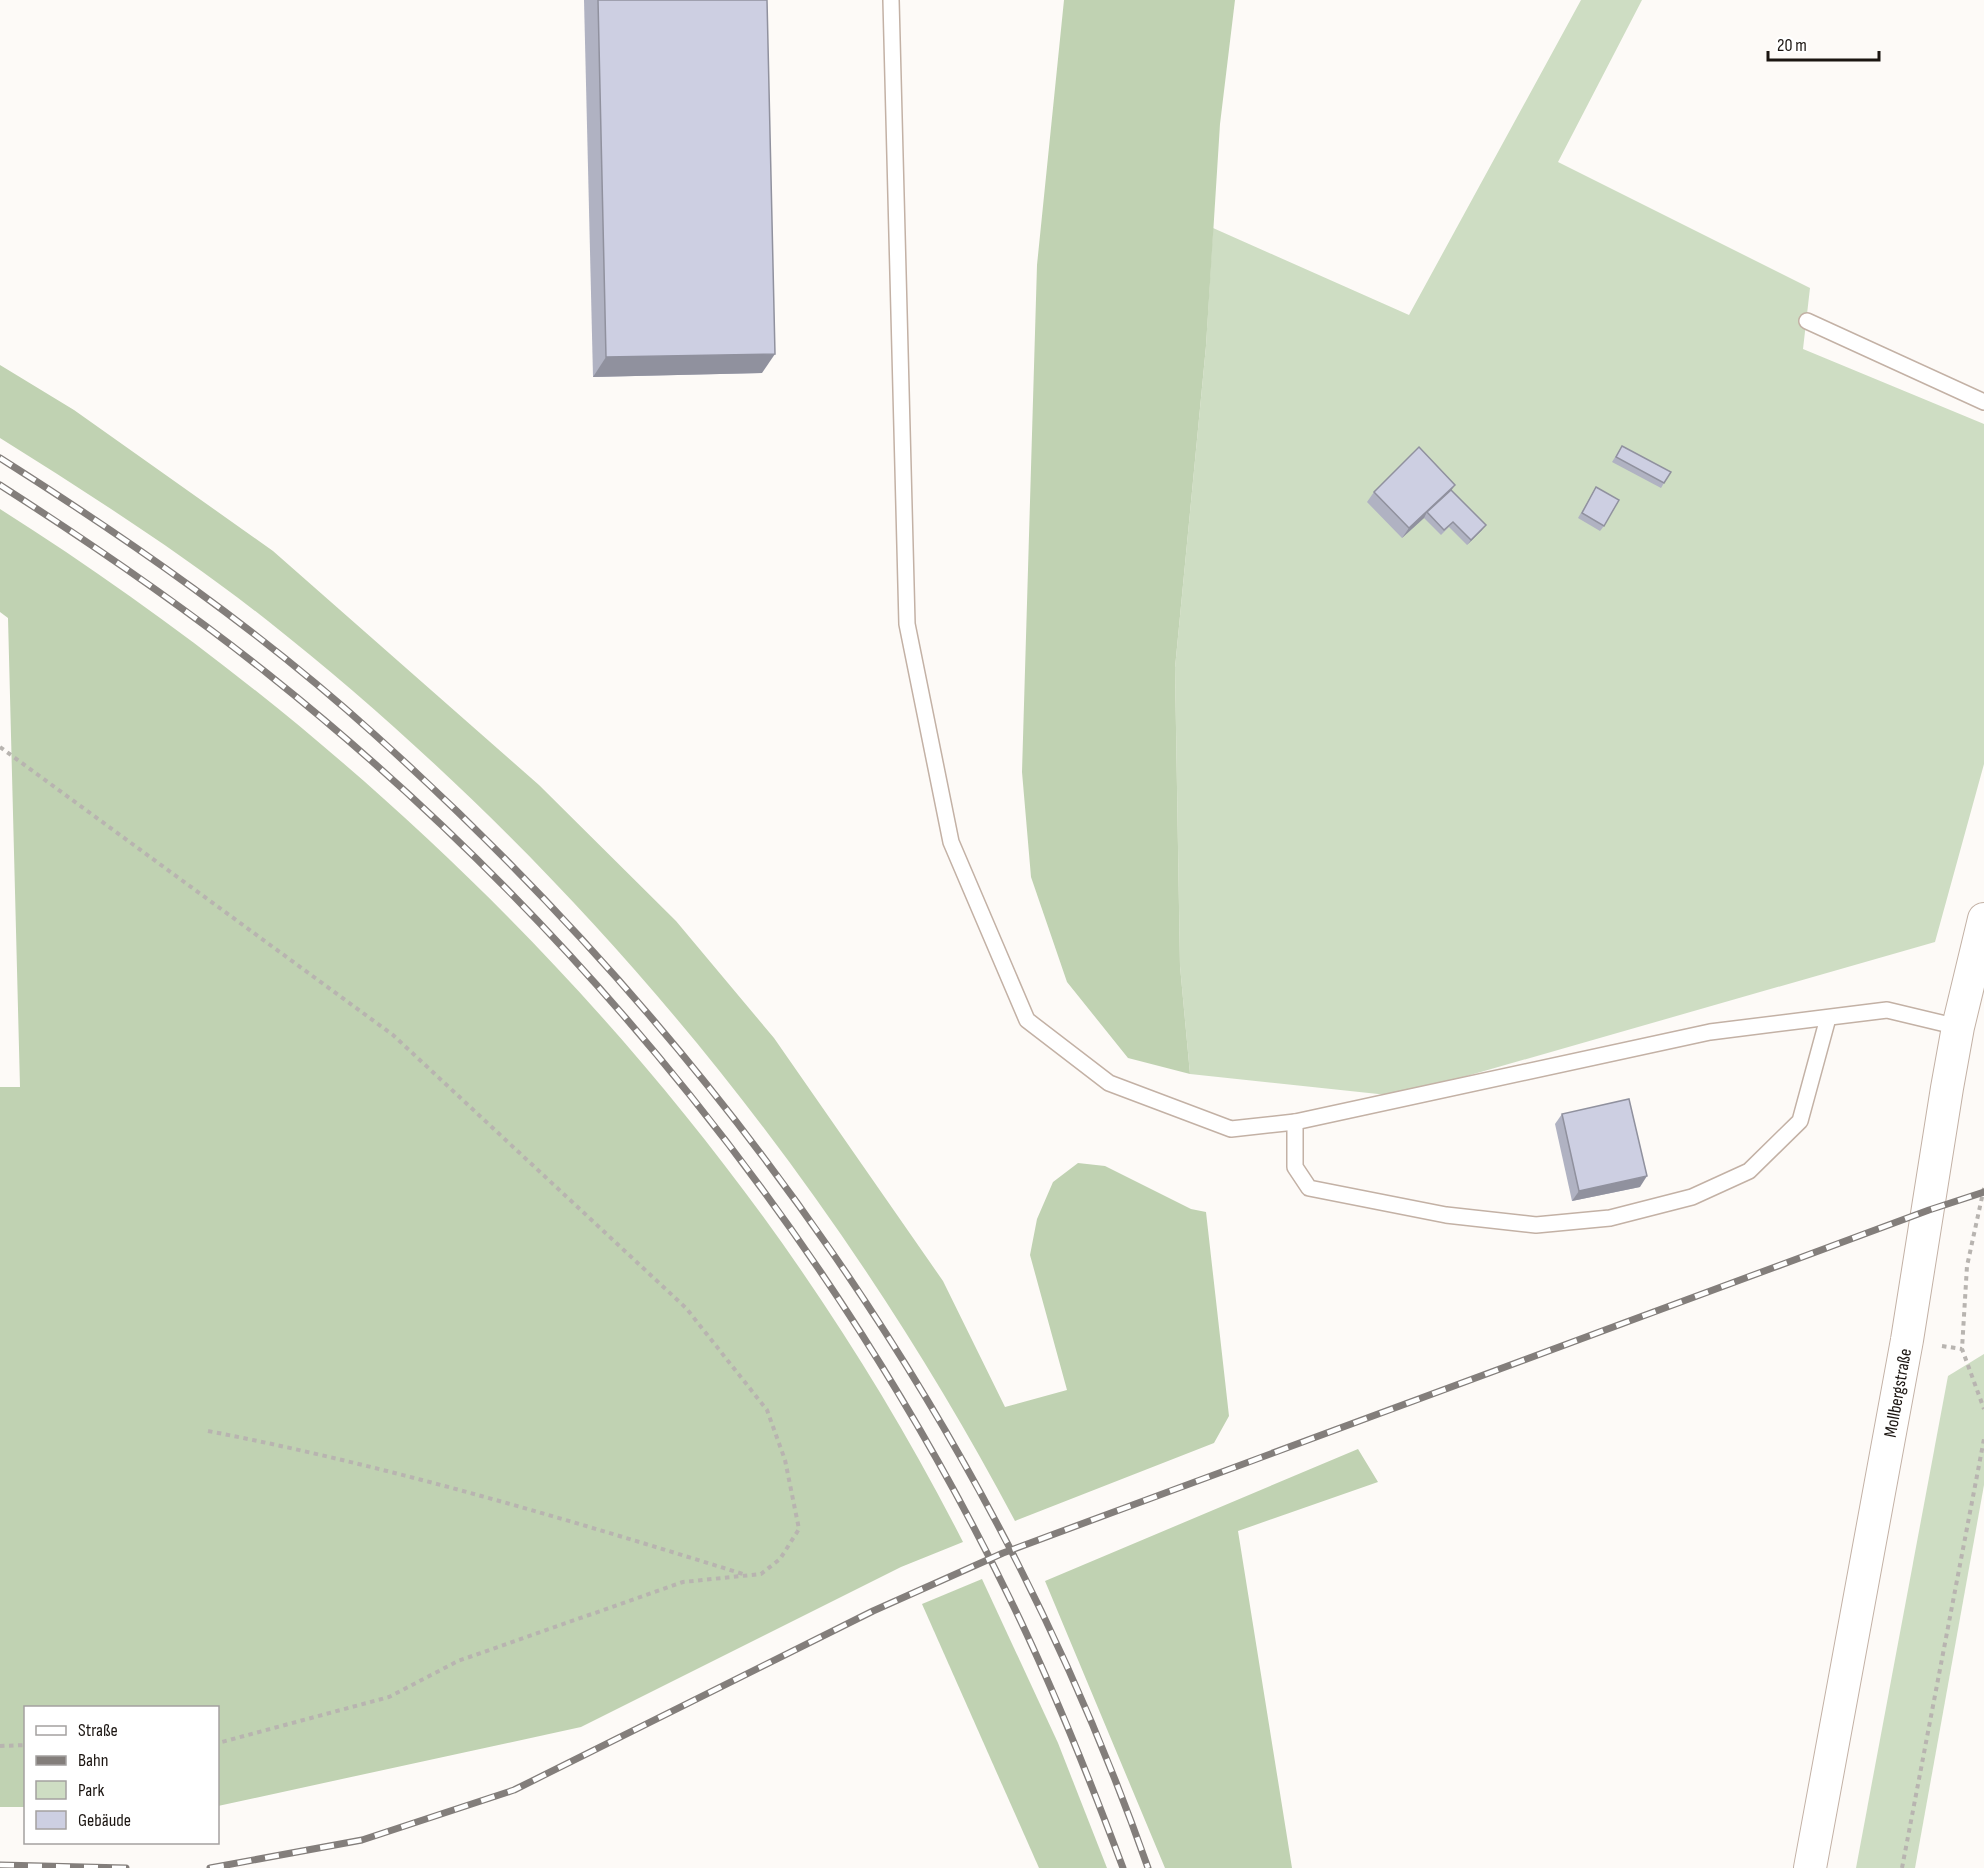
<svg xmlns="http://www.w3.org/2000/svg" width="1984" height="1868" font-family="'Sofia Sans Condensed',sans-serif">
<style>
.green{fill:#ceddc3}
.forest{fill:#c0d2b2}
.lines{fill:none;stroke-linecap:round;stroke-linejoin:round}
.service-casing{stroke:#c3b1a5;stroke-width:18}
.minor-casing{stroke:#c3b1a5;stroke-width:34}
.path{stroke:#b8b4b0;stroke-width:4;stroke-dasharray:4.5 4.5;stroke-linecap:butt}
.service{stroke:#fff;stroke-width:15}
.minor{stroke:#fff;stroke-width:32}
.rail-casing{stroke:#837e7b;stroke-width:7}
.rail{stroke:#fff;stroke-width:4.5;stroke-dasharray:14;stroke-linecap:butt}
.wall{fill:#b0b2c2}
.shaded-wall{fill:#90919e}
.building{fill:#cdcfe2;stroke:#90919e;stroke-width:1.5}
.labels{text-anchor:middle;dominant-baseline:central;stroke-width:5;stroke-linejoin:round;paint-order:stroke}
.street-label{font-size:18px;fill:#1b1511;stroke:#fff}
</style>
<rect width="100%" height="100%" fill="#fdfaf7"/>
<!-- green -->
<g class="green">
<path d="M 1581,0 L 1642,0 L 1558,162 L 1810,288 L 1803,349 L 1984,424 L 1984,764 L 1935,942 L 1397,1096 L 1190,1074 L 1180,966 L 1175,668 L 1206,346 L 1213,228 L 1409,315 Z"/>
<path d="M 1984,1354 L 1984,1485 L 1915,1868 L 1856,1868 L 1948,1376 Z"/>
</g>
<!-- forest -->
<g class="forest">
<path d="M 1064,0 L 1235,0 L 1220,124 L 1206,346 L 1175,668 L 1180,966 L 1190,1074 L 1128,1058 L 1067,982 L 1031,877 L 1022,772 L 1037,265 Z"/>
<path d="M 0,365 L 74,410 L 273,551 L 539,785 L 676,921 L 774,1038 L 943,1281 L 1005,1407 L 1067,1390 L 1030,1255 L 1037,1219 L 1053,1182 L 1078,1163 L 1105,1166 L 1191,1209 L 1206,1212 L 1229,1416 L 1214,1443 L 1015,1521 C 831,1174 576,865 268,621 C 183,554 91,495 0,438 Z"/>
<path d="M 0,509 C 401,763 747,1117 963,1542 L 901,1567 L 581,1727 L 218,1806 L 218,1708 L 26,1708 L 25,1807 L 0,1807 L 0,1087 L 20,1087 L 8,618 L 0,612 Z"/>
<path d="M 1358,1449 L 1378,1482 L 1238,1531 L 1292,1868 L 1165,1868 L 1045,1581 Z"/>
<path d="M 982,1579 L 1058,1743 L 1107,1868 L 1039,1868 L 922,1604 Z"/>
</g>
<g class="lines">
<defs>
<g id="service">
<path d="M 891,0 L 907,624 L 951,842 L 1027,1020 L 1109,1083 L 1231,1129 L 1295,1122 L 1710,1032 L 1887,1010 L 1958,1027"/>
<path d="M 1807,321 L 1984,402"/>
<path d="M 1295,1122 L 1295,1167 L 1309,1188 L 1446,1215 L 1536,1225 L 1610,1218 L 1692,1197 L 1749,1171 L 1800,1121 L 1828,1018"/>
</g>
<path id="minor" d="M 1810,1868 L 1907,1340 L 1947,1088 L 1958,1027 L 1984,919"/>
</defs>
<!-- service casing -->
<use href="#service" class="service-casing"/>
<!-- minor casing -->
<use href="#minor" class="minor-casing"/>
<!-- path -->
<g class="path">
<path d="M 0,747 L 393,1035 L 686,1308 L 767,1410 L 785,1460 L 799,1529 L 780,1559 L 761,1574 L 683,1582 L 458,1661 L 389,1697 L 218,1743"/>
<path d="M 1984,1188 L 1967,1266 L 1962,1349 L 1984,1409"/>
<path d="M 1942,1346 L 1962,1349"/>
<path d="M 208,1431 C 390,1466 567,1519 743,1574"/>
<path d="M 0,1746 L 26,1745"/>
<path d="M 1902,1868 L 1984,1439"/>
</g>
<!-- service -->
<use href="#service" class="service"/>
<!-- minor -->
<use href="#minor" class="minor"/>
<defs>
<g id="rail">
<path d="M 0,458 C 131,541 259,630 374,734 C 718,1043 994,1430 1148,1868"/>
<path d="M 0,485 C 92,544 183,606 268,674 C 578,921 837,1243 1010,1599 C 1053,1687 1089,1777 1123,1868"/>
<path d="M 0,1865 L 126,1868"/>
<path d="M 210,1868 L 362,1840 L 514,1790 L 873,1611 L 1003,1553 L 1929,1210 L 1984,1192"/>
</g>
</defs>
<!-- rail casing -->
<use href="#rail" class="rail-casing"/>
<!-- rail -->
<use href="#rail" class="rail"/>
</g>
<!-- wall -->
<g class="wall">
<path d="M 584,0 L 767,0 L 762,373 L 593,377 Z"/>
<path d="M 1622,446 L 1664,483 L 1661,488 L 1612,462 Z"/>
<path d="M 1596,487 L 1604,526 L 1600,531 L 1578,518 Z"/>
<path d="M 1451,490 L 1482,530 L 1467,545 L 1449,527 L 1441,535 L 1424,518 L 1402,538 L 1367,502 L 1374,492 Z"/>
<path d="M 1562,1114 L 1640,1187 L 1572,1201 L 1555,1124 Z"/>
</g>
<!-- shaded-wall -->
<g class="shaded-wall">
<path d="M 775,354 L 762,373 L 593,377 L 606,357 Z"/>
<path d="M 1455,485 L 1448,495 L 1427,512 L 1424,518 L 1402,538 L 1409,528 Z"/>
<path d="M 1486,525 L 1482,530 L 1467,545 L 1471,540 Z"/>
<path d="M 1647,1176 L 1640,1187 L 1572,1201 L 1579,1191 Z"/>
</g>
<!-- building -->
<g class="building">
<path d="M 598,0 L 767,0 L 775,354 L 606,357 Z"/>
<path d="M 1622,446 L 1671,472 L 1664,483 L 1616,457 Z"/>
<path d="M 1419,447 L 1455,485 L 1409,528 L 1374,492 Z"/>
<path d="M 1596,487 L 1619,500 L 1604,526 L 1582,513 Z"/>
<path d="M 1451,490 L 1486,525 L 1471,540 L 1453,522 L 1444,530 L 1427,512 Z"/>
<path d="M 1629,1099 L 1647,1176 L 1579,1191 L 1562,1114 Z"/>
</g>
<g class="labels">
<!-- street labels -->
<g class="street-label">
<text transform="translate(1898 1393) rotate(-80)">Mollbergstraße</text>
</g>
</g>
<!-- legend -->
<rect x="24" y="1706" width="195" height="138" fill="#ffffff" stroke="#a4a1a0" stroke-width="1.5"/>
<rect x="36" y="1726" width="30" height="9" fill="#ffffff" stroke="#a4a1a0" stroke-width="1.5"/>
<text x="78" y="1736" font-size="18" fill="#1b1511">Straße</text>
<rect x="36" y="1756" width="30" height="9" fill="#837e7b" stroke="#a4a1a0" stroke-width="1.5"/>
<text x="78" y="1766" font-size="18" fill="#1b1511">Bahn</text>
<rect x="36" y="1781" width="30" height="18" fill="#ceddc3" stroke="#a4a1a0" stroke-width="1.5"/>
<text x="78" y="1796" font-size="18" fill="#1b1511">Park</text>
<rect x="36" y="1811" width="30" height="18" fill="#cdcfe2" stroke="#a4a1a0" stroke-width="1.5"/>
<text x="78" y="1826" font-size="18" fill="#1b1511">Gebäude</text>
<!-- scale -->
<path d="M1768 51v9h111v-9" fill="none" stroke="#1b1511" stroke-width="3"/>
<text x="1777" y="51" font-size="18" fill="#1b1511" stroke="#ffffff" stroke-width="4.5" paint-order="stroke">20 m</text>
</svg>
